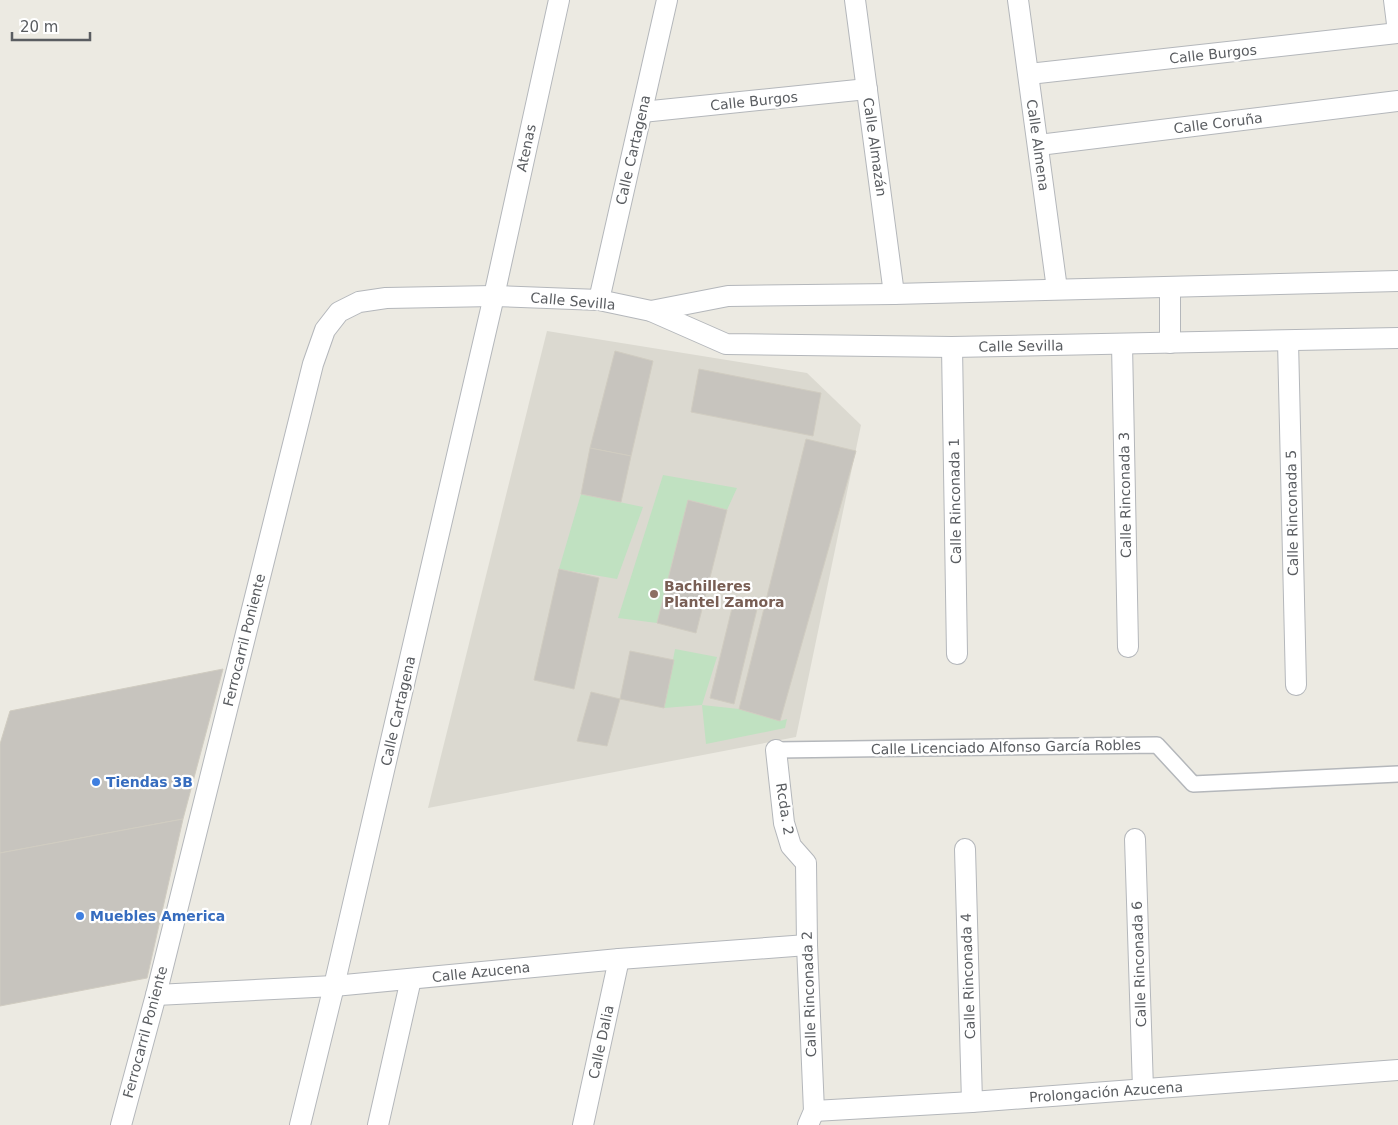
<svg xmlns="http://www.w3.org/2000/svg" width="1398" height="1125" font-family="'DejaVu Sans',sans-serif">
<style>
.education{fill:#dbd9d0}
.green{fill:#c0e1c1}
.building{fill:#c7c4be;stroke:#d0ccc1}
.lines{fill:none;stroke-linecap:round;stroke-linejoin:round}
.pedestrian-casing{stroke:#b4b7bb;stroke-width:18}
.minor-casing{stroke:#b4b7bb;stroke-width:22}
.pedestrian{stroke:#fff;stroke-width:15}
.minor{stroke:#fff;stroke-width:20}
.education-dot{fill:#8d6e63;stroke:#fff;stroke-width:2}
.shop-dot{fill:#3f7fe0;stroke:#fff;stroke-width:2}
.labels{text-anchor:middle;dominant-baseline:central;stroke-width:4.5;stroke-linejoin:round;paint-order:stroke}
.street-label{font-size:14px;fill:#5a5d61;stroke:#fff}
.education-label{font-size:14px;font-weight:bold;fill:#785e54;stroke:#fff;text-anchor:start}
.shop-label{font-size:14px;font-weight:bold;fill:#366cbe;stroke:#fff;text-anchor:start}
</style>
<rect width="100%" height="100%" fill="#eceae2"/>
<!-- education -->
<path class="education" d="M 547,331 L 807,373 L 861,425 L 796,737 L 428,808 Z"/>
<!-- green -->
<g class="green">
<path d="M 663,475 L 737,488 L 727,510 L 689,500 L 657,623 L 618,618 Z"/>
<path d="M 581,494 L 643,507 L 617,579 L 559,569 Z"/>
<path d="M 675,649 L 717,657 L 702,705 L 739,709 L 780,721 L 787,719 L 785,728 L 706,744 L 702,705 L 664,708 Z"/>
</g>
<!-- building -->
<g class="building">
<path d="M 615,351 L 653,361 L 631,456 L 590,448 Z"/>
<path d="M 699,369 L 821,393 L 813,436 L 691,412 Z"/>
<path d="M 806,439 L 856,451 L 780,721 L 739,709 Z"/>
<path d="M 590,448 L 631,456 L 621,502 L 581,494 Z"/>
<path d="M 688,500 L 727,510 L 696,633 L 657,623 Z"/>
<path d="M 559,569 L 599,578 L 574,689 L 534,680 Z"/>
<path d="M 733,604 L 757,609 L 734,704 L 710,698 Z"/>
<path d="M 630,651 L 674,660 L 664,708 L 620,699 Z"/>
<path d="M 223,669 L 183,819 L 0,853 L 0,744 L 10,711 Z"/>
<path d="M 591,692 L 620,699 L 607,746 L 577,741 Z"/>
<path d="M 183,819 L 147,978 L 0,1006 L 0,853 Z"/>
</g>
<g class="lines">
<defs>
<path id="pedestrian" d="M 776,750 L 1157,745 L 1193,784 L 1398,774"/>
<g id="minor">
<path d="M 855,0 L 894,294"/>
<path d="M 1018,0 L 1057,289"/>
<path d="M 1394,0 L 1398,32"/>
<path d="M 1029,74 L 1398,33"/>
<path d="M 642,112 L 867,89"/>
<path d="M 1039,145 L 1398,101"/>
<path d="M 1170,287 L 1170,343"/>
<path d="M 599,300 L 667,0"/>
<path d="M 651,311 L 728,296 L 894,294 L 1398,281"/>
<path d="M 1288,341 L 1296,685"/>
<path d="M 1122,344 L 1128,647"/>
<path d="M 952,347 L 957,654"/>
<path d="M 776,750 L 784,823 L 791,846 L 806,863 L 807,945 L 814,1111 L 808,1125"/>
<path d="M 1135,839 L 1143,1089"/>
<path d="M 965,849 L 972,1102"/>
<path d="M 156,995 L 334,986 L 619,959 L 807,945"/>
<path d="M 814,1111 L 972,1102 L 1398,1070"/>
<path d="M 121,1125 L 156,995 L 313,364 L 325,330 L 339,312 L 359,302 L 386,298 L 494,296 L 599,300 L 651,311 L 726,344 L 952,347 L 1398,338"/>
<path d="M 300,1125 L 334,986 L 494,296 L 559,0"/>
<path d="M 378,1125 L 411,979"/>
<path d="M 583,1125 L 619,959"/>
</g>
</defs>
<!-- pedestrian casing -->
<use href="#pedestrian" class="pedestrian-casing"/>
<!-- minor casing -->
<use href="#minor" class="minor-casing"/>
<!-- pedestrian -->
<use href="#pedestrian" class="pedestrian"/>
<!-- minor -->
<use href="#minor" class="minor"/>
</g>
<!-- markers -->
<circle class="education-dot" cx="654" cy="594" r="5"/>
<g class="shop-dot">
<circle cx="96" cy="782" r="5"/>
<circle cx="80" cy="916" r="5"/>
</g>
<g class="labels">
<!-- street labels -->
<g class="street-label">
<text transform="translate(1213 54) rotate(-6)">Calle Burgos</text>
<text transform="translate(754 101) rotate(-6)">Calle Burgos</text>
<text transform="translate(1218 123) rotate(-7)">Calle Coruña</text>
<text transform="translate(1038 145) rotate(82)">Calle Almena</text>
<text transform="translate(875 147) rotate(82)">Calle Almazán</text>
<text transform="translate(526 148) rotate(-78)">Atenas</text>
<text transform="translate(633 150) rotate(-77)">Calle Cartagena</text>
<text transform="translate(573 301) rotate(5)">Calle Sevilla</text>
<text transform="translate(1021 346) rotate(-1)">Calle Sevilla</text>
<text transform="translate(1125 495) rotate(-91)">Calle Rinconada 3</text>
<text transform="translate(955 501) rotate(-91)">Calle Rinconada 1</text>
<text transform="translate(1292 513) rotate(-91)">Calle Rinconada 5</text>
<text transform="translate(244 640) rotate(-76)">Ferrocarril Poniente</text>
<text transform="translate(398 711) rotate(-77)">Calle Cartagena</text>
<text transform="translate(1006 747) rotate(-1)">Calle Licenciado Alfonso García Robles</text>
<text transform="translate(785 809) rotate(81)">Rcda. 2</text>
<text transform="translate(1139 964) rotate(-92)">Calle Rinconada 6</text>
<text transform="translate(481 972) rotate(-6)">Calle Azucena</text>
<text transform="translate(968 976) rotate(-92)">Calle Rinconada 4</text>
<text transform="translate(809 994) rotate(-92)">Calle Rinconada 2</text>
<text transform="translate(145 1032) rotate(-75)">Ferrocarril Poniente</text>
<text transform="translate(601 1042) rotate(-78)">Calle Dalia</text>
<text transform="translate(1106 1092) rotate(-4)">Prolongación Azucena</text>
</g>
<!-- education labels -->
<g class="education-label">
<text x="664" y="586">Bachilleres<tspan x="664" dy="16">Plantel Zamora</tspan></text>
</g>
<!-- shop labels -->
<g class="shop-label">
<text x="106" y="782">Tiendas 3B</text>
<text x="90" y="916">Muebles America</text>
</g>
</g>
<!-- scale -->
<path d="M12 32v8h78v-8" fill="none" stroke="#5a5d61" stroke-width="2.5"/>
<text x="20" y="32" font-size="15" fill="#5a5d61" stroke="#ffffff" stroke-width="4" paint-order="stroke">20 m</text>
</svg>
